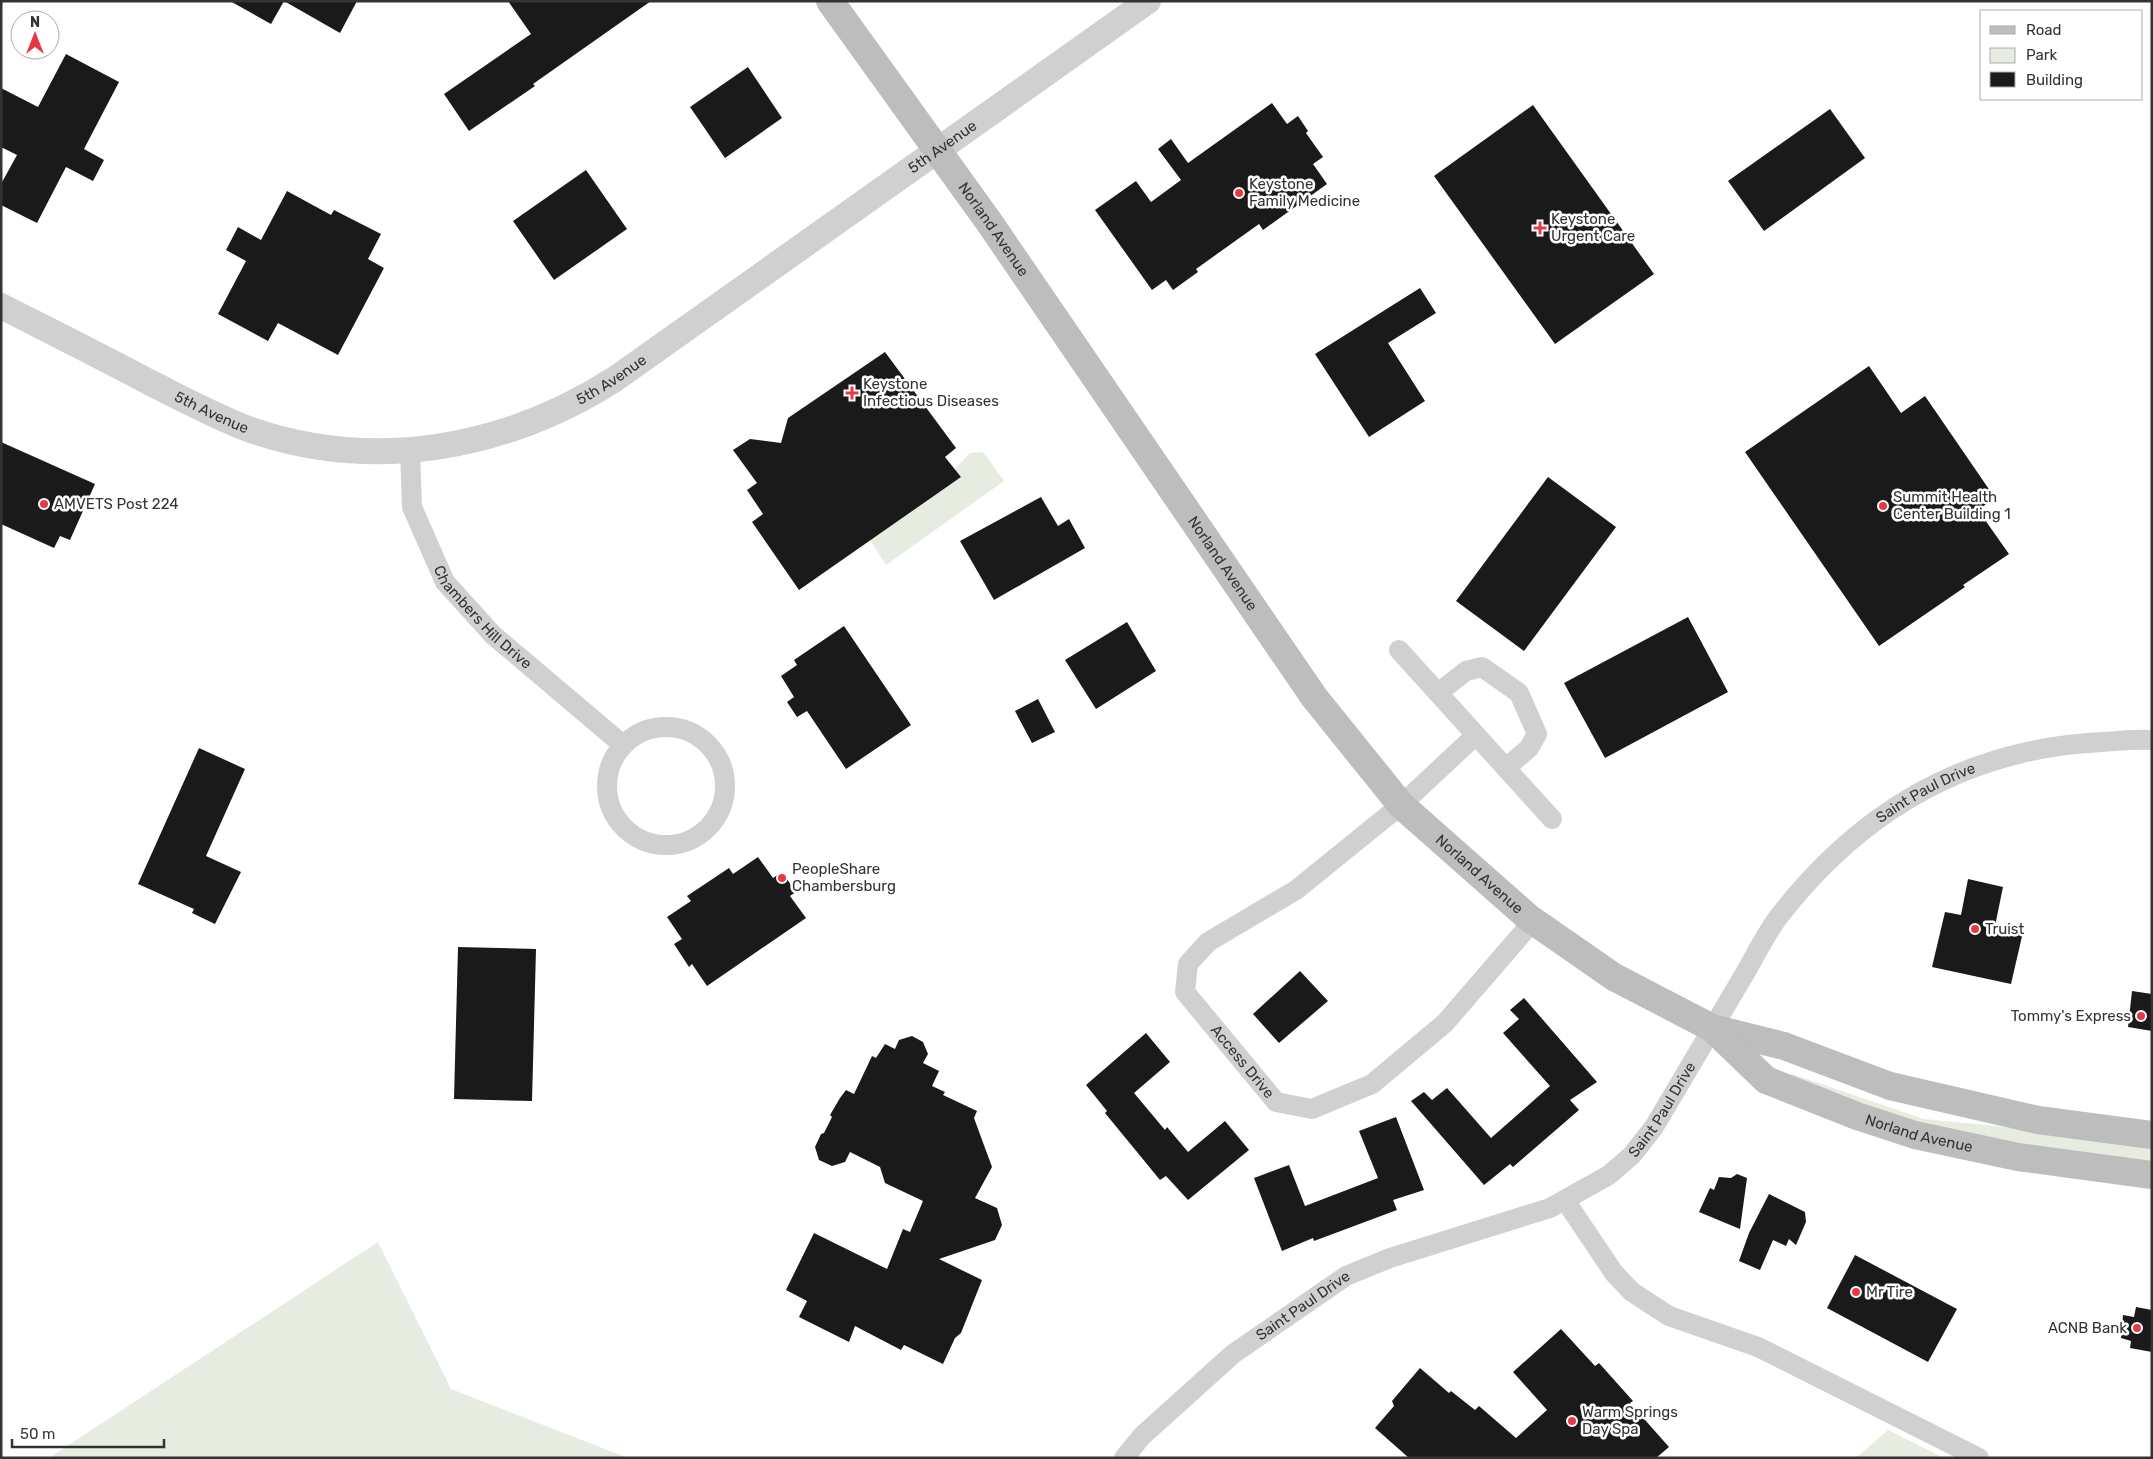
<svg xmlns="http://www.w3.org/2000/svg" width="2153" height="1459" font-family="Rubik,sans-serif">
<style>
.green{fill:#e6ecdf}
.building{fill:#1a1a1a}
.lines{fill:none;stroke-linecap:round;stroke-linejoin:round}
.minor{stroke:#d0d0d0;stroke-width:20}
.tertiary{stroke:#d0d0d0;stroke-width:26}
.secondary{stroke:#bdbdbd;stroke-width:28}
.poi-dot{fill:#e63946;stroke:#fff;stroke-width:2}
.labels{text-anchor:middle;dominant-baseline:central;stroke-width:5;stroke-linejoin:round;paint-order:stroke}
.street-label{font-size:15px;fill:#333;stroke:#fff}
.poi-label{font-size:15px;fill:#333;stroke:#fff;text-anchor:start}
</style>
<rect width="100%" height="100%" fill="#fff"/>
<!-- green -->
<g class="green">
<path d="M 980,452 L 984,453 L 1004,481 L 886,565 L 870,540 L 961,477 L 955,469 L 970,453 Z"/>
<path d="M 1792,1074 L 1924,1119 L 1995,1126 L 2152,1146 L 2152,1162 L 2030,1145 L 1928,1125 L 1794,1080 Z"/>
<path d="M 378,1242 L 451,1389 L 628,1458 L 49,1458 Z"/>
<path d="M 1888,1430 L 1944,1458 L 1856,1458 Z"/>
</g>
<!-- building -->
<g class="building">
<path d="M 230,1 L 284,1 L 271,24 Z"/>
<path d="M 284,1 L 357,1 L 340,33 Z"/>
<path d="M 508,1 L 651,1 L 533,84 L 535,86 L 469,131 L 444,94 L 531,34 Z"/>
<path d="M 66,54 L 119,82 L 84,149 L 104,160 L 93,181 L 66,167 L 37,223 L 1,205 L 1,184 L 17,155 L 1,147 L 1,88 L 38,107 Z"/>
<path d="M 748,67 L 782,118 L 725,158 L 690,107 Z"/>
<path d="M 1272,103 L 1287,124 L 1298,116 L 1308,131 L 1306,133 L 1323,157 L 1313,164 L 1327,184 L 1263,230 L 1259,224 L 1196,269 L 1198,272 L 1173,290 L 1166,280 L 1152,290 L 1095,210 L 1136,181 L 1151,202 L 1181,180 L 1158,149 L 1171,139 L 1188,163 Z"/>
<path d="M 1533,105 L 1654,274 L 1555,344 L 1434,176 Z"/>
<path d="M 1830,109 L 1865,158 L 1764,231 L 1728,181 Z"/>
<path d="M 586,170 L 627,229 L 554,280 L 513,221 Z"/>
<path d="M 287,191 L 331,215 L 334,210 L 381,234 L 368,259 L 384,268 L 338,355 L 278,323 L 268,341 L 218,314 L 246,261 L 226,250 L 238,227 L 261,240 Z"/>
<path d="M 1420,288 L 1436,313 L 1388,343 L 1425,401 L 1369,437 L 1315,354 Z"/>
<path d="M 885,352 L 956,448 L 945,457 L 961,477 L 799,590 L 752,522 L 763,514 L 747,490 L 757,483 L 733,450 L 750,439 L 781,443 L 788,418 Z"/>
<path d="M 1869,366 L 1901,413 L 1925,396 L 1995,498 L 1978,510 L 2009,554 L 1963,585 L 1965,587 L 1879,646 L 1745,452 Z"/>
<path d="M 1,442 L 95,484 L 70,540 L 60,536 L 54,548 L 1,524 Z"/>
<path d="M 1548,477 L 1616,527 L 1524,651 L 1456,601 Z"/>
<path d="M 1041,497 L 1058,526 L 1069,519 L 1085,548 L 994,600 L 960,541 Z"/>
<path d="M 1688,617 L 1728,692 L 1605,758 L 1564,683 Z"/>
<path d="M 1127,622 L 1156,671 L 1096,709 L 1065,660 Z"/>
<path d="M 844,626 L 911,725 L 846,769 L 807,711 L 797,717 L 787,702 L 794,697 L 781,676 L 797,665 L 794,660 Z"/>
<path d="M 1038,699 L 1055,732 L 1032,743 L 1015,711 Z"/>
<path d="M 199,748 L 245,769 L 206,856 L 241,872 L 215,924 L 192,913 L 194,909 L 138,884 Z"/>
<path d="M 758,857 L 773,878 L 782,872 L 796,892 L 790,896 L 806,918 L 707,986 L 692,964 L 689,967 L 674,944 L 682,939 L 667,917 L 691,901 L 687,896 L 729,868 L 733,874 Z"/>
<path d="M 1968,879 L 2003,887 L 1995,926 L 2023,932 L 2011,984 L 1932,967 L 1945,912 L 1961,915 Z"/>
<path d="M 458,947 L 536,949 L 532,1101 L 454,1099 Z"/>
<path d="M 1300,971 L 1328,1001 L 1279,1043 L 1253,1014 Z"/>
<path d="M 2132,991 L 2152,994 L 2152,1031 L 2128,1027 Z"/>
<path d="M 1524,998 L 1597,1082 L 1570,1100 L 1579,1110 L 1513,1167 L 1510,1164 L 1484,1185 L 1411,1101 L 1424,1092 L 1432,1100 L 1447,1088 L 1491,1138 L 1550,1086 L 1503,1033 L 1519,1019 L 1510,1010 Z"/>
<path d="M 1146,1033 L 1170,1062 L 1134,1093 L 1165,1130 L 1167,1127 L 1188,1152 L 1225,1121 L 1249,1150 L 1188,1200 L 1166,1176 L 1160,1180 L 1105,1113 L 1107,1111 L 1086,1085 Z"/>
<path d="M 912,1036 L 923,1042 L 928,1054 L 923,1063 L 939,1071 L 932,1086 L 945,1092 L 943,1095 L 977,1111 L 974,1118 L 992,1167 L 975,1198 L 997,1208 L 1002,1225 L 995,1240 L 939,1259 L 982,1280 L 961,1333 L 955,1338 L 943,1364 L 904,1345 L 901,1350 L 855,1326 L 849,1342 L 799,1317 L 807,1301 L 786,1290 L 814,1233 L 887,1269 L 903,1229 L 910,1232 L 923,1201 L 885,1183 L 880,1167 L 850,1152 L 845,1162 L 832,1166 L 819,1160 L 815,1147 L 821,1134 L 824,1133 L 832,1117 L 830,1115 L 840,1098 L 846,1090 L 854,1094 L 872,1056 L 876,1058 L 885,1044 L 895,1049 L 899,1040 Z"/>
<path d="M 1396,1117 L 1424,1190 L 1393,1200 L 1397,1210 L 1314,1241 L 1313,1238 L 1282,1251 L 1254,1178 L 1289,1165 L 1305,1206 L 1378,1178 L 1359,1131 Z"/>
<path d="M 1737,1174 L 1747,1178 L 1740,1229 L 1699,1212 L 1710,1188 L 1714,1190 L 1719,1177 L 1731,1178 Z"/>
<path d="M 1769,1194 L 1805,1212 L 1806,1222 L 1796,1245 L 1789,1239 L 1786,1246 L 1773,1240 L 1760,1270 L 1739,1261 L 1749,1233 Z"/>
<path d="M 1855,1255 L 1957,1309 L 1928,1362 L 1827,1308 Z"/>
<path d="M 2136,1307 L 2152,1310 L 2152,1352 L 2130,1348 L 2131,1341 L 2121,1338 L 2123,1315 L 2134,1317 Z"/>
<path d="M 1561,1329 L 1595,1366 L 1599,1363 L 1633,1401 L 1630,1403 L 1669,1447 L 1656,1458 L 1409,1458 L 1375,1428 L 1394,1406 L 1392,1401 L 1420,1368 L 1449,1393 L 1451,1391 L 1475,1410 L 1479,1406 L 1516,1438 L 1547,1410 L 1513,1372 Z"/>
</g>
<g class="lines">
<!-- minor -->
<g class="minor">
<path id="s1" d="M 410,450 L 412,507 L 445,582 L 493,635 L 623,745"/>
<path d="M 1399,650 L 1552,819"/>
<path d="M 1438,693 L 1466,671 L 1482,667 L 1519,693 L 1537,734 L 1529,748 L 1506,768"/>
<circle cx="666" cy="786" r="59"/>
<path id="s2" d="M 1476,735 L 1401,805 L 1296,890 L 1208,942 L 1188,964 L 1185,992 L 1276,1102 L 1312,1109 L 1372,1084 L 1445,1023 L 1533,921"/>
<path d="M 1565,1200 L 1614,1273 L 1632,1292 L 1669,1316 L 1758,1347 L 1979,1458"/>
<path id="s3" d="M 1124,1458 L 1142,1436 L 1233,1354 L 1346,1276 L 1390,1258 L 1550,1208 L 1609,1175 L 1632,1155 L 1654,1127 C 1683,1078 1712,1029 1741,980 C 1754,959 1765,934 1780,915 C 1862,810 1969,748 2103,742 C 2119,741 2135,739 2152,740"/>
</g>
<!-- tertiary -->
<path class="tertiary" id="s4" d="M 1,306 C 50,331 100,356 149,382 C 183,399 216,417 251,430 C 375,473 507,448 615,379 L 1148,1"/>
<!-- secondary -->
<g class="secondary">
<path id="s5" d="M 830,1 L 989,222 L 1314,697 L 1401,805 L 1529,918 L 1614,977 L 1712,1028 L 1784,1046 L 1890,1086 L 2038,1120 L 2152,1135"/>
<path id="s6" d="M 1713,1029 L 1766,1080 L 1857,1116 L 1915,1135 L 2018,1157 L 2152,1175"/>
</g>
</g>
<!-- markers -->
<g class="poi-dot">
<circle cx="1239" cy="193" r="5"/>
<path d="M1537.5 220.5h5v5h5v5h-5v5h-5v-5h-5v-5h5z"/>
<path d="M849.5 385.5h5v5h5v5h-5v5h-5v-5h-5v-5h5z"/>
<circle cx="44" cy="504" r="5"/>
<circle cx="1883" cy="506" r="5"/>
<circle cx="782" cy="878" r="5"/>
<circle cx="1975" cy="929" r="5"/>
<circle cx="2141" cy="1016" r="5"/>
<circle cx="1856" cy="1292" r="5"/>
<circle cx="2137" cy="1328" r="5"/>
<circle cx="1572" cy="1421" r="5"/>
</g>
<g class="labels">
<!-- street labels -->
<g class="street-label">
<text stroke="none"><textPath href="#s4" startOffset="1061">5th Avenue</textPath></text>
<text stroke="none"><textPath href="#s5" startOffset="281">Norland Avenue</textPath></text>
<text stroke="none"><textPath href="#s4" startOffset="656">5th Avenue</textPath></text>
<text stroke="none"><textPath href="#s4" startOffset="236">5th Avenue</textPath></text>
<text stroke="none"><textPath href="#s5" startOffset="686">Norland Avenue</textPath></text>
<text stroke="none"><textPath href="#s1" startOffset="190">Chambers Hill Drive</textPath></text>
<text stroke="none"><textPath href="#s3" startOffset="1076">Saint Paul Drive</textPath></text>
<text stroke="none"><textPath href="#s5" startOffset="1091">Norland Avenue</textPath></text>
<text stroke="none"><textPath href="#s2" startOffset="488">Access Drive</textPath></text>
<text stroke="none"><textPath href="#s3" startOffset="656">Saint Paul Drive</textPath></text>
<text stroke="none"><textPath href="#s6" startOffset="236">Norland Avenue</textPath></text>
<text stroke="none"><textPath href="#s3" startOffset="236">Saint Paul Drive</textPath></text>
</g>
<!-- poi labels -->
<g class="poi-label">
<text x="1249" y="184">Keystone<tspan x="1249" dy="17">Family Medicine</tspan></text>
<text x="1551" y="219">Keystone<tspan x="1551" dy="17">Urgent Care</tspan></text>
<text x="863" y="384">Keystone<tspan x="863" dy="17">Infectious Diseases</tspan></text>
<text x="1893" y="497">Summit Health<tspan x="1893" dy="17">Center Building 1</tspan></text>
<text x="54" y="504">AMVETS Post 224</text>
<text x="792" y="869">PeopleShare<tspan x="792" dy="17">Chambersburg</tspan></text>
<text x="1985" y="929">Truist</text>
<text x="2131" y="1016" text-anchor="end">Tommy's Express</text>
<text x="1866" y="1292">Mr Tire</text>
<text x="2127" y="1328" text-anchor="end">ACNB Bank</text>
<text x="1582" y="1412">Warm Springs<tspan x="1582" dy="17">Day Spa</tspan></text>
</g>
</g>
<!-- border -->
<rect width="2153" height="1459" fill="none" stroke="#333333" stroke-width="5"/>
<!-- legend -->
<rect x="1980" y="10" width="162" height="90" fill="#ffffff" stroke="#adadad"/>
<rect x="1990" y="26" width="25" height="8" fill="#bdbdbd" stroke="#adadad"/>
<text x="2026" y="35" font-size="15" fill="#333333">Road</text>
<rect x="1990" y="48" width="25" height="15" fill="#e6ecdf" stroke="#adadad"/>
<text x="2026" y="60" font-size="15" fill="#333333">Park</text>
<rect x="1990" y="72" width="25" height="15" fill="#1a1a1a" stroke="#adadad"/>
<text x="2026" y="85" font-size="15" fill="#333333">Building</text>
<!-- north arrow -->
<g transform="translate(35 35)"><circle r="24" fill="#ffffff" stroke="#adadad"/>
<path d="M0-4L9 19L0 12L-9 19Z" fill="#e63946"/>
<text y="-8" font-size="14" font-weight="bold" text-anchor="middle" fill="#333333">N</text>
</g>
<!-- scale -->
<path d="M12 1439v8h152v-8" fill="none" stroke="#333333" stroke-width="2.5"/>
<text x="20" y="1439" font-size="15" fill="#333333" stroke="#ffffff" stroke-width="4" paint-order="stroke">50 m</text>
</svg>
